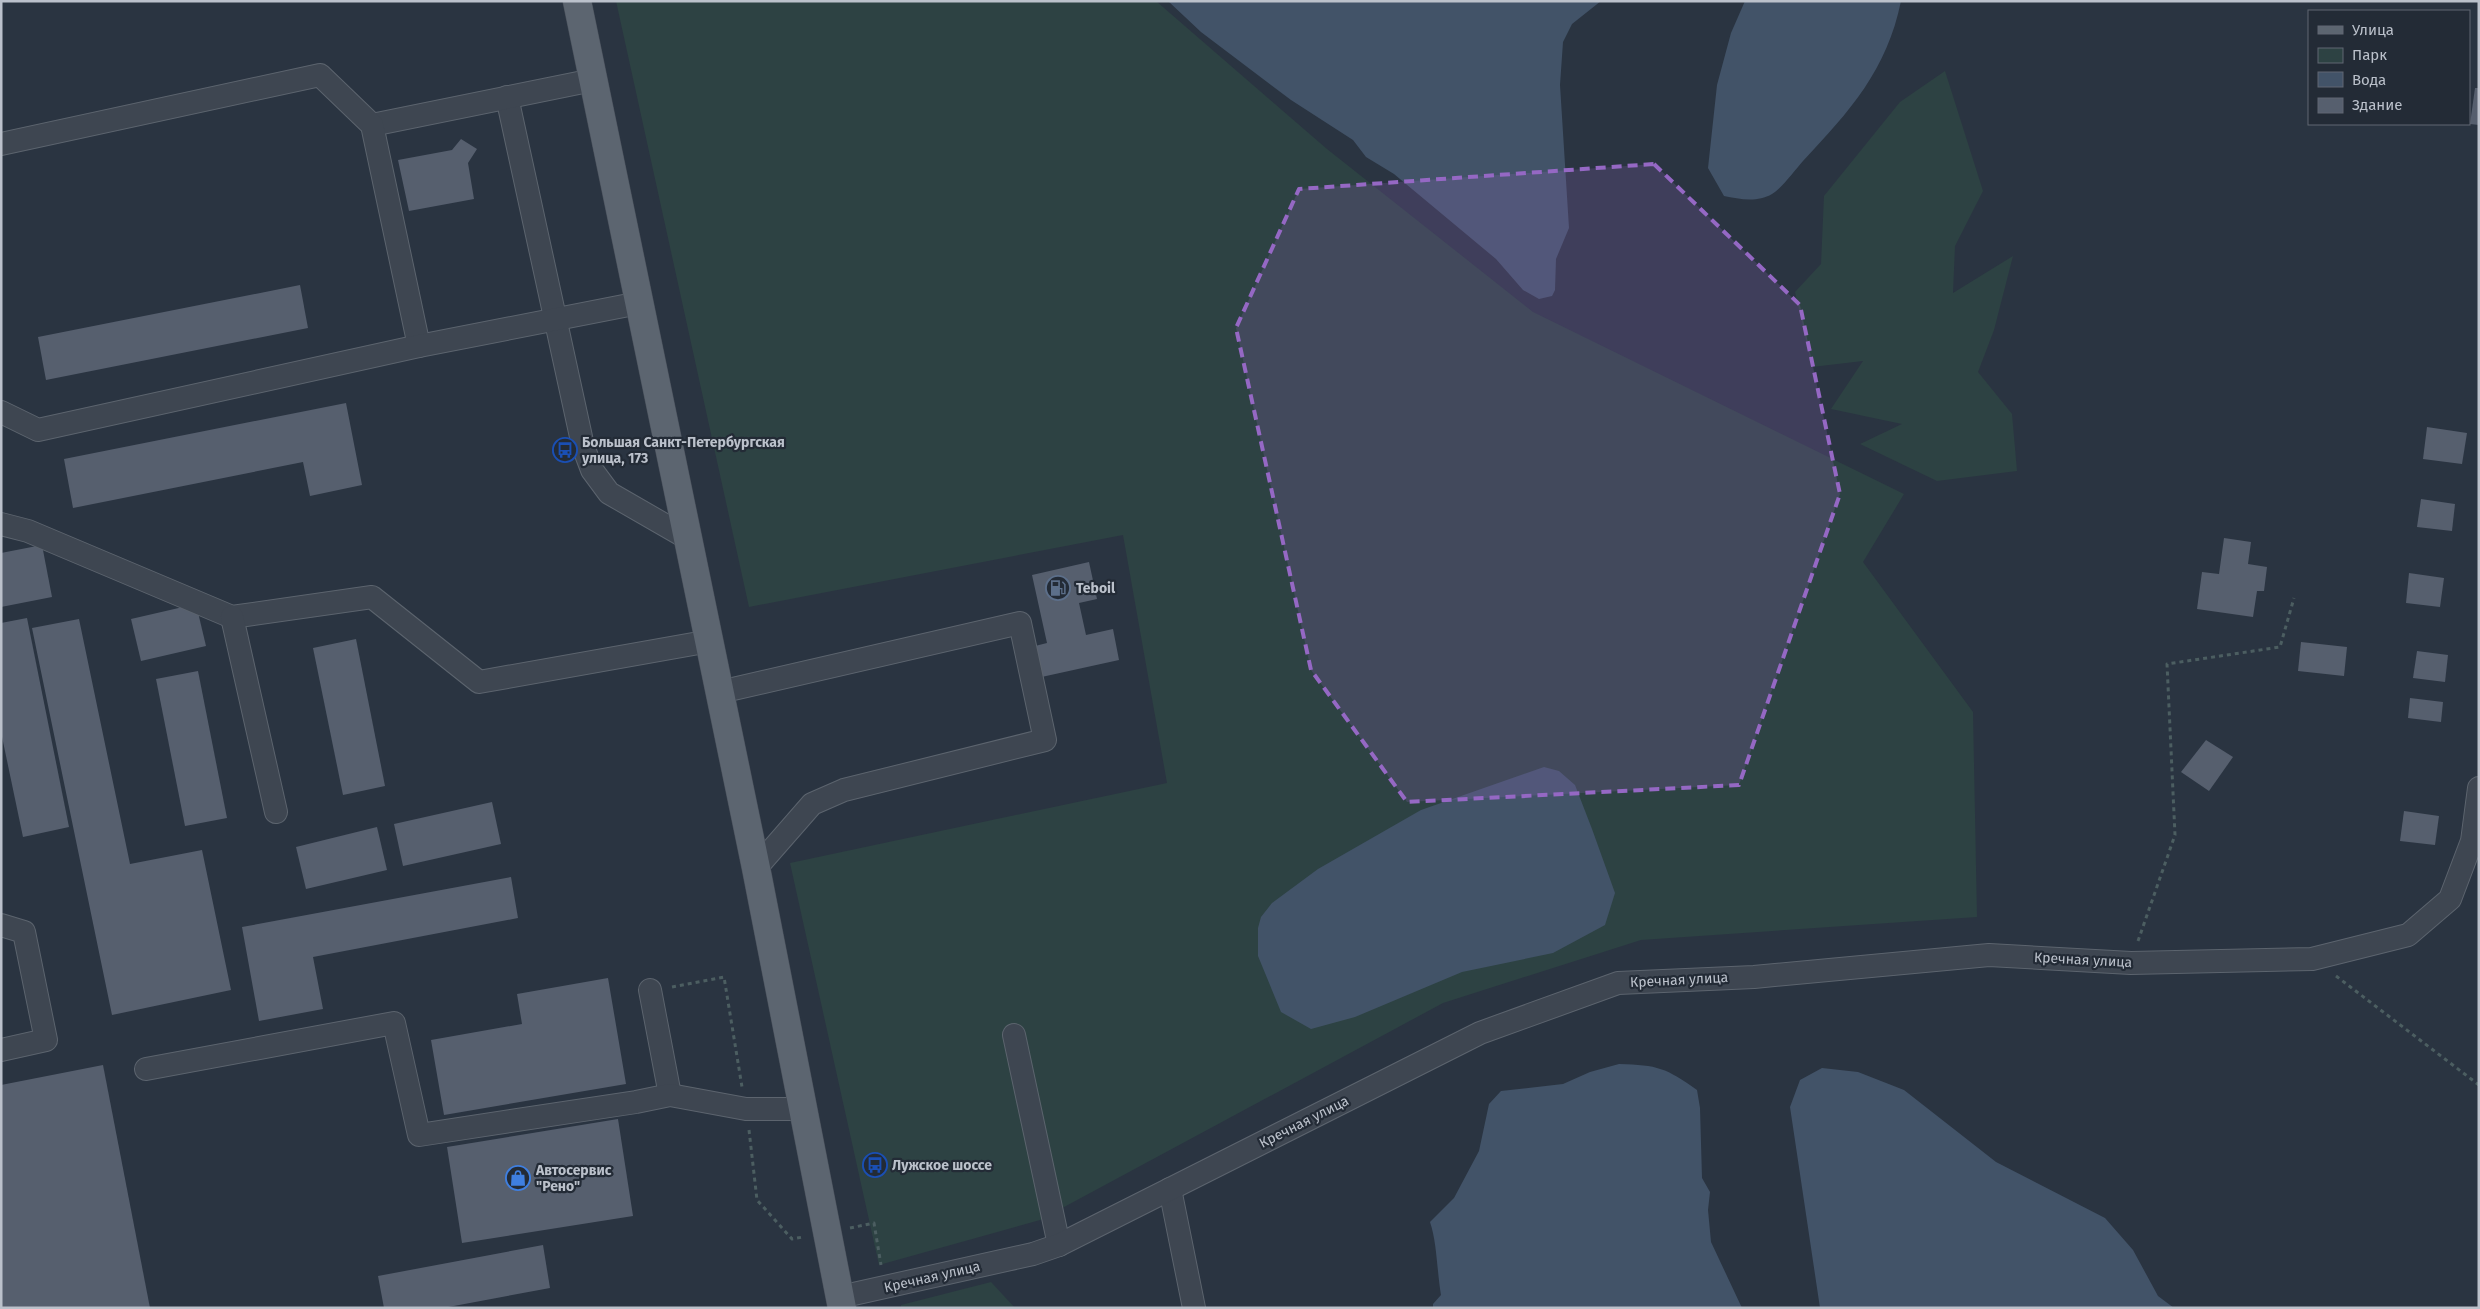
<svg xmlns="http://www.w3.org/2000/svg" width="2480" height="1309" font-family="'Fira Sans',sans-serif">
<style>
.green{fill:#2d4243}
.water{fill:#425368}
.building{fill:#565f6e}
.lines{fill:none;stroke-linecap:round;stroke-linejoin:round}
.minor-casing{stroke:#5c646e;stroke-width:24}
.major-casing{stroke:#484f5a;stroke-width:29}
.path{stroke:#4c5e61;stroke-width:3;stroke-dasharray:4 4;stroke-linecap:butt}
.minor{stroke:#3e4651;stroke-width:22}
.major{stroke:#5c6570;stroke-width:28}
.marked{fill:#9568c4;fill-opacity:0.2;stroke:#9568c4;stroke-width:4;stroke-dasharray:10 6;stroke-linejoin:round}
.labels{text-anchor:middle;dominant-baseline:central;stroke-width:4.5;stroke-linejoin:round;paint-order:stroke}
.poi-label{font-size:14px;font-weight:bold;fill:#bbc1cb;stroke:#232b36;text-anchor:start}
.street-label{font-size:14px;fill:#bbc1cb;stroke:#232b36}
</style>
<rect width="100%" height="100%" fill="#2a3441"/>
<!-- green -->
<g class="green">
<path d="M 616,1 L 1156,1 L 1327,149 L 1533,312 L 1904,494 L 1863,562 L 1973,712 L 1977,917 L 1641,940 L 1443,1003 L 1040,1220 L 879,1265 L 790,863 L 1167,783 L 1123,535 L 749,607 Z"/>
<path d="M 1945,71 L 1983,191 L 1955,246 L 1953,293 L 2013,256 L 1994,330 L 1978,372 L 2012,414 L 2017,471 L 1937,481 L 1860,444 L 1902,424 L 1831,409 L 1863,361 L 1812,367 L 1795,292 L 1821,264 L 1824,196 L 1900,102 Z"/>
<path d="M 991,1282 L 1015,1308 L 901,1308 L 901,1305 Z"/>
</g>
<!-- water -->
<g class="water">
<path d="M 1168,1 L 1601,1 L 1572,24 L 1563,42 L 1560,85 L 1569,228 L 1556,259 L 1555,290 L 1552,296 L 1539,299 L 1523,290 L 1496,259 L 1394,174 L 1366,157 L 1353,140 L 1291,100 L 1201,32 Z"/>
<path d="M 1745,1 L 1901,1 C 1887,70 1850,111 1803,161 C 1795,170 1782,188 1772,194 C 1757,203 1739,199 1724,196 L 1708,168 L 1717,85 L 1731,33 Z"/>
<path d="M 1544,767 L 1559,771 L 1575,785 L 1592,829 L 1615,893 L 1605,925 L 1553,953 L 1462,972 L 1355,1017 L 1311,1029 L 1281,1012 L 1258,956 L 1258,928 L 1261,917 L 1272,903 L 1318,869 L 1421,810 Z"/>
<path d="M 1619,1064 C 1658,1065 1666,1068 1697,1090 L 1700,1108 L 1702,1178 L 1710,1192 L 1708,1210 L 1711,1242 L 1742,1308 L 1433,1308 L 1433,1304 L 1441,1295 C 1437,1272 1437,1242 1430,1222 L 1454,1198 L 1479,1151 L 1489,1104 L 1501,1091 L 1563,1084 L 1590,1072 Z"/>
<path d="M 1822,1068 L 1858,1072 L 1904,1090 L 1996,1162 L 2105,1218 L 2133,1250 L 2158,1296 L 2174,1308 L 1820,1308 L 1790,1107 L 1800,1080 Z"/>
</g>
<!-- building -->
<g class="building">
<path d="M 2475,88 L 2479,88 L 2479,125 L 2470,124 Z"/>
<path d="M 461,139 L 477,149 L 468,163 L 474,199 L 409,211 L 398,160 L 452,150 Z"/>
<path d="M 300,285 L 308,328 L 46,380 L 38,337 Z"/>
<path d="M 346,403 L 362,485 L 310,496 L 303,462 L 73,508 L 64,459 Z"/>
<path d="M 2427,427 L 2467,433 L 2462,464 L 2423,459 Z"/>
<path d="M 2421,499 L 2455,504 L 2452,531 L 2417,527 Z"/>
<path d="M 2224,538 L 2251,542 L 2248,564 L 2267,567 L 2264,591 L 2257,591 L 2253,617 L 2197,609 L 2202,572 L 2219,574 Z"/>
<path d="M 42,545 L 52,597 L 1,607 L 1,553 Z"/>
<path d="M 1089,562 L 1097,599 L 1079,603 L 1086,635 L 1113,629 L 1119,660 L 1037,678 L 1031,647 L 1047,643 L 1032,575 Z"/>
<path d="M 2409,573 L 2444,578 L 2440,607 L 2406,603 Z"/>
<path d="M 196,604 L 206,646 L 141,661 L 131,619 Z"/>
<path d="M 27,618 L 69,827 L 23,837 L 1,732 L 1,623 Z"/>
<path d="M 79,619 L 130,864 L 202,850 L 231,990 L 112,1015 L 32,628 Z"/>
<path d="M 356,639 L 385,786 L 343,795 L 313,648 Z"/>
<path d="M 2301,642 L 2347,647 L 2344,676 L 2298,671 Z"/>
<path d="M 2417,651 L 2448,655 L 2445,682 L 2413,678 Z"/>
<path d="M 198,671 L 227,818 L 185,826 L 156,679 Z"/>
<path d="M 2410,698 L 2443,702 L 2441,722 L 2408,718 Z"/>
<path d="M 2206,740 L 2233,757 L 2209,791 L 2181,772 Z"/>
<path d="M 492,802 L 501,844 L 403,866 L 394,824 Z"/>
<path d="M 2404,811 L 2439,816 L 2435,845 L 2400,841 Z"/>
<path d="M 377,827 L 387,870 L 306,889 L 296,847 Z"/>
<path d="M 511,877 L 518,918 L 313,957 L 323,1009 L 259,1021 L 242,927 Z"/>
<path d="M 608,978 L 626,1084 L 444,1115 L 431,1040 L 522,1024 L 517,994 Z"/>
<path d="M 103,1065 L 150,1308 L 1,1308 L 1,1085 Z"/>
<path d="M 618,1119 L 633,1216 L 462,1243 L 447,1147 Z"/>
<path d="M 543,1245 L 550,1288 L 443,1308 L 384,1308 L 378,1276 Z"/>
</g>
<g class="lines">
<defs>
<g id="minor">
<path d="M 507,97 L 583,446 L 592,470 L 609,493 L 689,539"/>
<path d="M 372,125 L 593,80"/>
<path d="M 1,144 L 320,75 L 372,125 L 419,346"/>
<path d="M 1,412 L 38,430 L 419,346 L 639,303"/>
<path d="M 1,524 L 28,531 L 232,617 L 372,597 L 479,682 L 710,641"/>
<path d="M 232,617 L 276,812"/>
<path d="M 720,692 L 1020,623 L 1045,740 L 844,790 L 812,804 L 756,868"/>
<path d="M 1,925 L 24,932 L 46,1040 L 1,1050"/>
<path d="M 650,990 L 670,1095"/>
<path d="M 1014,1035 L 1059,1245"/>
<path d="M 146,1069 L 394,1023 L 419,1135 L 636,1102 L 670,1095 L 746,1109 L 804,1109"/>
<path d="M 1170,1189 L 1194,1308"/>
<path d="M 840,1297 L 1033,1254 L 1059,1245 L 1480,1033 L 1618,983 L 1754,977 L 1989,955 L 2131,963 L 2312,959 L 2408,935 L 2450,899 L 2472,841 L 2479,788"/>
</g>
<path id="major" d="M 577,1 L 756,868 L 842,1308"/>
</defs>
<!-- minor casing -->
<use href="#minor" class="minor-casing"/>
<!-- major casing -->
<use href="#major" class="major-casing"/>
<!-- path -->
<g class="path">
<path d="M 2138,941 L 2175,835 L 2167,664 L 2280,647 L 2294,598"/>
<path d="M 2336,976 L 2479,1085"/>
<path d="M 672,987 L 724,977 L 742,1087"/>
<path d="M 749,1130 L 757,1200 L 792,1239 L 803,1237"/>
<path d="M 850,1228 L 874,1223 L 881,1265"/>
</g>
<!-- minor -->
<use href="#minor" class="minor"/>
<!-- major -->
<use href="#major" class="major"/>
</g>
<!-- marked area -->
<path class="marked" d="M 1654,164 L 1800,305 L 1840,494 L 1739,785 L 1407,802 L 1311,670 L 1236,328 L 1299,189 Z"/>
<!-- icons -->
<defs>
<symbol id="bus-ring" viewBox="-11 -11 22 22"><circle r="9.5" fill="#232b36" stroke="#1a4fb4" stroke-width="1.5"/><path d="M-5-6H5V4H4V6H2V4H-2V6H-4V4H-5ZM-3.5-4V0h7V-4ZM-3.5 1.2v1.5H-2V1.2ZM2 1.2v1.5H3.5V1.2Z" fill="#1a4fb4"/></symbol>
<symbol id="fuel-ring" viewBox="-11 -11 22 22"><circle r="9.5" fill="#232b36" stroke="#5c6f8a" stroke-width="1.5"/><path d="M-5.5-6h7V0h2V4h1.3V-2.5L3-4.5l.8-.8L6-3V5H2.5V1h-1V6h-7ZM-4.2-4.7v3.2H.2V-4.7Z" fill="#5c6f8a"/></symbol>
<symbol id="shop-ring" viewBox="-11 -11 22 22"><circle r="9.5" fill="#232b36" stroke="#3f7fe0" stroke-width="1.5"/><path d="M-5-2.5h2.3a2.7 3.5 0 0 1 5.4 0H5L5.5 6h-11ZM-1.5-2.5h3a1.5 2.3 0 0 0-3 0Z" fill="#3f7fe0"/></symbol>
</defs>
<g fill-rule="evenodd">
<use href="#bus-ring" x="551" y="436" width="28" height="28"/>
<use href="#fuel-ring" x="1044" y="574" width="28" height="28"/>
<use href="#bus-ring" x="861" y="1151" width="28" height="28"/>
<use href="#shop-ring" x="504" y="1164" width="28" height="28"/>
</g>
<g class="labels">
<!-- poi labels -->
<g class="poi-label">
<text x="582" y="442">Большая Санкт-Петербургская<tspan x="582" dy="16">улица, 173</tspan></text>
<text x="1076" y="588">Teboil</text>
<text x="892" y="1165">Лужское шоссе</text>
<text x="536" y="1170">Автосервис<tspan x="536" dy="16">"Рено"</tspan></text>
</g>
<!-- street labels -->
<g class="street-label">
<text transform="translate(2083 960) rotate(3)">Кречная улица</text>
<text transform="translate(1679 980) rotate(-3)">Кречная улица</text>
<text transform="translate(1304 1122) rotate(-27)">Кречная улица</text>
<text transform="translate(932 1277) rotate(-13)">Кречная улица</text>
</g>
</g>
<!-- border -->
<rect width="2480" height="1309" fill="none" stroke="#bbc1cb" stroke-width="5"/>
<!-- legend -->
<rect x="2308" y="10" width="162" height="115" fill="#232b36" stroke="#606772"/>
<rect x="2318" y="26" width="25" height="8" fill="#5c6570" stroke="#606772"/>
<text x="2352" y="35" font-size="15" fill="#bbc1cb">Улица</text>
<rect x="2318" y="48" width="25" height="15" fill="#2d4243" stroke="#606772"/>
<text x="2352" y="60" font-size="15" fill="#bbc1cb">Парк</text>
<rect x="2318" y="72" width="25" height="15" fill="#425368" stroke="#606772"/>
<text x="2352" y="85" font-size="15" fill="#bbc1cb">Вода</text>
<rect x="2318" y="98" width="25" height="15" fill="#565f6e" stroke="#606772"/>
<text x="2352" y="110" font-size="15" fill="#bbc1cb">Здание</text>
</svg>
